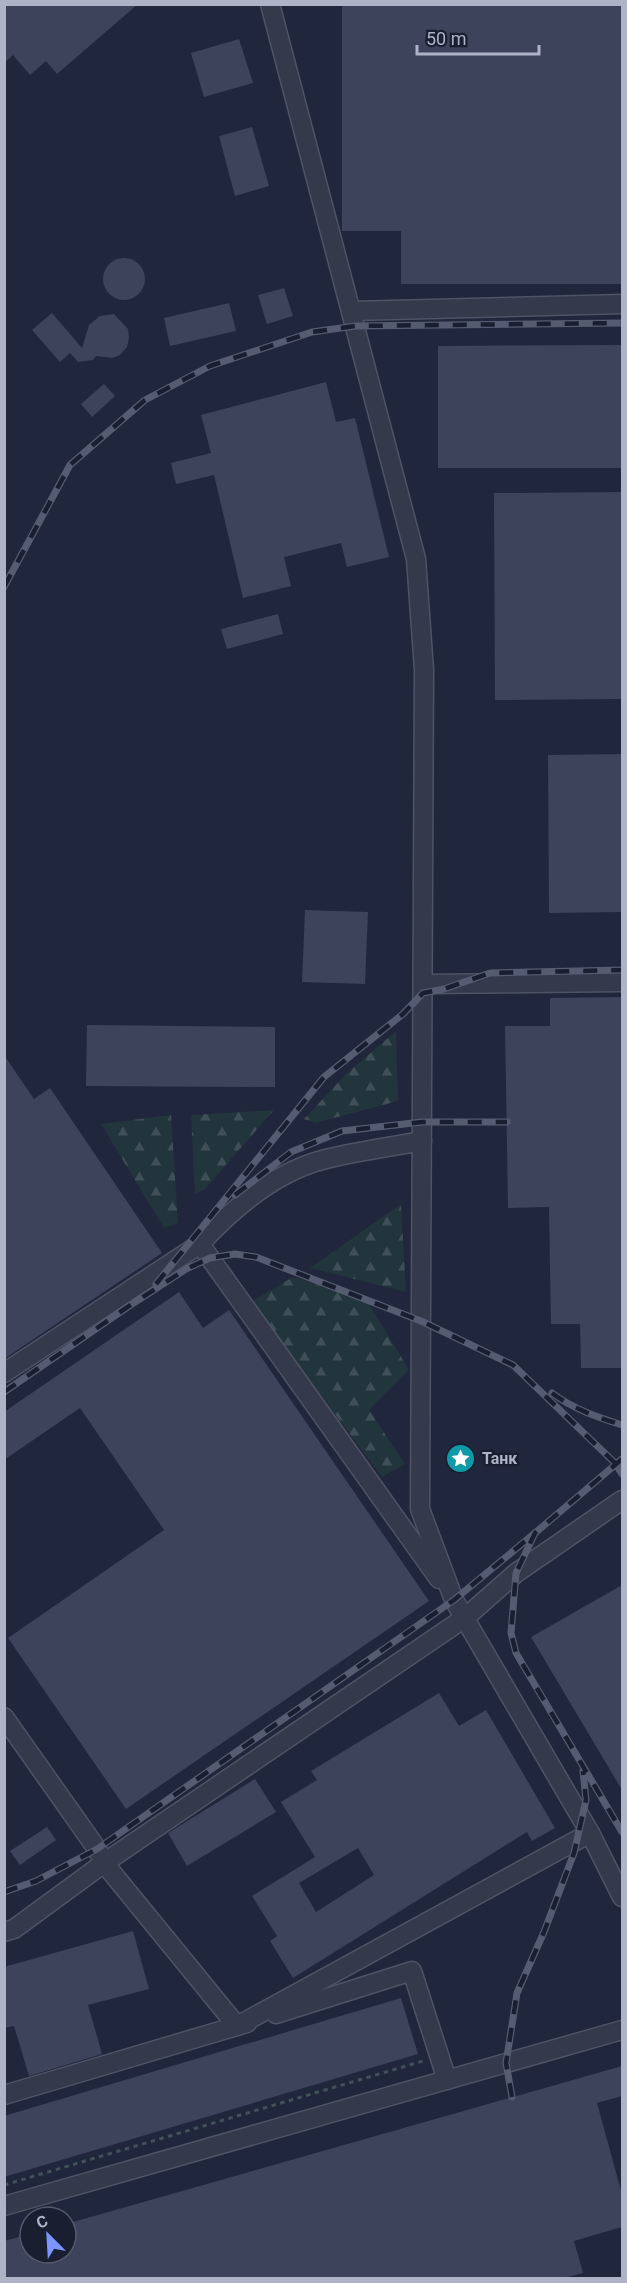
<svg xmlns="http://www.w3.org/2000/svg" width="627" height="2283" font-family="Roboto,sans-serif">
<style>
.forest{fill:url(#forest-firs)}
.building{fill:#3c435b;fill-rule:evenodd}
.lines{fill:none;stroke-linecap:round;stroke-linejoin:round}
.minor-casing{stroke:#4e5366;stroke-width:21}
.path{stroke:#405159;stroke-width:3;stroke-dasharray:4.5 4.5;stroke-linecap:butt}
.minor{stroke:#34394b;stroke-width:18}
.rail-casing{stroke:#555c72;stroke-width:7}
.rail{stroke:#191e30;stroke-width:4.5;stroke-dasharray:14;stroke-linecap:butt}
.labels{text-anchor:middle;dominant-baseline:central;stroke-width:4.5;stroke-linejoin:round;paint-order:stroke}
.poi-label{font-size:16px;font-weight:bold;fill:#aeb3c7;stroke:#191e30;text-anchor:start}
</style>
<defs>
<pattern id="forest-firs" width="22" height="20" patternUnits="userSpaceOnUse" patternTransform="scale(1.5)"><rect width="22" height="20" fill="#22343c"/><path d="M5 1l3.5 6h-7zM16 11l3.5 6h-7z" fill="#404f57"/></pattern>
</defs>
<rect width="100%" height="100%" fill="#20263b"/>
<!-- forest -->
<g class="forest">
<path d="M 396,1031 L 398,1101 L 315,1123 L 304,1119 L 346,1074 Z"/>
<path d="M 274,1110 L 204,1190 L 195,1194 L 191,1115 Z"/>
<path d="M 171,1115 L 178,1223 L 164,1228 L 101,1124 Z"/>
<path d="M 401,1204 L 406,1292 L 310,1268 Z"/>
<path d="M 293,1277 L 366,1299 L 409,1370 L 369,1410 L 405,1464 L 382,1477 L 251,1302 Z"/>
</g>
<!-- building -->
<g class="building">
<path d="M 4,4 L 138,4 L 57,74 L 46,61 L 30,75 L 13,55 L 4,63 Z"/>
<path d="M 342,4 L 622,4 L 622,284 L 401,284 L 401,231 L 342,231 Z"/>
<path d="M 239,39 L 253,83 L 204,97 L 191,53 Z"/>
<path d="M 252,127 L 269,186 L 235,196 L 219,136 Z"/>
<circle cx="124" cy="279" r="21"/>
<path d="M 284,288 L 293,316 L 267,324 L 258,295 Z"/>
<path d="M 229,303 L 236,331 L 170,346 L 164,318 Z"/>
<path d="M 52,313 L 82,348 L 89,325 L 100,316 L 114,314 L 128,329 L 129,338 L 127,347 L 120,355 L 113,358 L 96,356 L 93,360 L 78,362 L 70,353 L 60,362 L 32,330 Z"/>
<path d="M 622,345 L 622,468 L 438,468 L 438,346 Z"/>
<path d="M 326,382 L 336,422 L 355,418 L 389,557 L 347,567 L 341,543 L 284,557 L 291,586 L 243,598 L 214,475 L 176,484 L 171,463 L 211,453 L 201,415 Z"/>
<path d="M 104,384 L 115,396 L 92,417 L 81,404 Z"/>
<path d="M 622,492 L 622,699 L 495,700 L 494,493 Z"/>
<path d="M 278,614 L 283,634 L 227,649 L 221,629 Z"/>
<path d="M 622,754 L 622,912 L 549,913 L 548,755 Z"/>
<path d="M 305,910 L 368,912 L 365,984 L 302,982 Z"/>
<path d="M 622,997 L 622,1368 L 581,1368 L 580,1324 L 551,1324 L 549,1207 L 508,1208 L 505,1026 L 550,1026 L 550,998 Z"/>
<path d="M 87,1025 L 275,1027 L 275,1087 L 86,1086 Z"/>
<path d="M 4,1055 L 34,1099 L 50,1088 L 162,1253 L 4,1359 Z"/>
<path d="M 179,1292 L 203,1328 L 229,1310 L 429,1601 L 126,1809 L 8,1638 L 164,1530 L 80,1408 L 4,1460 L 4,1412 Z"/>
<path d="M 622,1585 L 622,1790 L 531,1637 Z"/>
<path d="M 439,1693 L 459,1726 L 486,1710 L 555,1828 L 532,1841 L 527,1832 L 293,1978 L 270,1941 L 277,1936 L 252,1896 L 315,1857 L 281,1802 L 317,1780 L 311,1771 ZM 358,1848 L 374,1875 L 316,1912 L 299,1883 Z"/>
<path d="M 255,1779 L 276,1812 L 187,1866 L 168,1833 Z"/>
<path d="M 47,1827 L 56,1840 L 20,1865 L 10,1851 Z"/>
<path d="M 133,1931 L 149,1989 L 88,2005 L 102,2054 L 29,2076 L 14,2026 L 4,2028 L 4,1967 Z"/>
<path d="M 401,1998 L 418,2054 L 4,2177 L 4,2116 Z"/>
<path d="M 622,2066 L 622,2096 L 597,2103 L 622,2194 L 622,2227 L 574,2241 L 583,2273 L 564,2278 L 4,2278 L 4,2241 L 30,2234 L 30,2253 L 66,2253 L 66,2224 Z"/>
</g>
<g class="lines">
<defs>
<g id="minor">
<path d="M 270,4 L 416,559 L 424,670 L 420,1509 L 454,1600 L 590,1833 L 622,1897"/>
<path d="M 351,311 L 622,304"/>
<path d="M 423,984 L 622,982"/>
<path d="M 200,1244 L 439,1579"/>
<path d="M 4,1373 L 200,1244 C 234,1207 276,1171 326,1159 C 357,1151 390,1147 422,1141"/>
<path d="M 4,1717 L 97,1849 L 104,1863 L 237,2026 L 590,1833"/>
<path d="M 4,1932 L 14,1929 L 104,1863 L 466,1617 L 516,1573 L 622,1500"/>
<path d="M 276,2014 L 412,1971 L 447,2080"/>
<path d="M 4,2095 L 247,2023"/>
<path d="M 4,2206 L 622,2030"/>
</g>
</defs>
<!-- minor casing -->
<use href="#minor" class="minor-casing"/>
<!-- path -->
<path class="path" d="M 4,2185 L 423,2061"/>
<!-- minor -->
<use href="#minor" class="minor"/>
<defs>
<g id="rail">
<path d="M 4,587 L 70,465 L 145,400 L 210,366 L 312,332 L 355,326 L 622,323"/>
<path d="M 235,1195 L 291,1152 L 342,1131 L 422,1122 L 507,1122"/>
<path d="M 156,1284 L 324,1077 L 403,1014 L 423,993 L 444,989 L 490,973 L 622,970"/>
<path d="M 4,1392 L 129,1306 L 186,1269 L 210,1258 L 235,1254 L 256,1257 L 421,1321 L 513,1365 L 615,1463 L 622,1474"/>
<path d="M 552,1393 C 573,1409 597,1417 622,1425"/>
<path d="M 622,1459 L 535,1533 L 516,1573 L 511,1633 L 516,1653 L 622,1832"/>
<path d="M 4,1892 L 36,1881 L 97,1849 L 454,1600 L 535,1533"/>
<path d="M 512,2097 L 506,2063 L 517,1993 L 544,1932 L 574,1853 L 586,1800 L 583,1771"/>
</g>
</defs>
<!-- rail casing -->
<use href="#rail" class="rail-casing"/>
<!-- rail -->
<use href="#rail" class="rail"/>
</g>
<!-- icons -->
<defs>
<symbol id="sight-disc" viewBox="-11 -11 22 22"><circle r="9.5" fill="#0f9aa8" stroke="#191e30"/><path d="M0-6L1.8-2.2L6-1.7L2.9 1.2L3.7 5.4L0 3.3L-3.7 5.4L-2.9 1.2L-6-1.7L-1.8-2.2Z" fill="#fff"/></symbol>
</defs>
<g fill-rule="evenodd">
<use href="#sight-disc" x="444" y="1442" width="33" height="33"/>
</g>
<g class="labels">
<!-- poi labels -->
<g class="poi-label">
<text x="482" y="1458">Танк</text>
</g>
</g>
<!-- border -->
<rect width="627" height="2283" fill="none" stroke="#aeb3c7" stroke-width="12"/>
<!-- north arrow -->
<g transform="translate(48 2235) rotate(336)"><circle r="28" fill="#191e30" stroke="#555a6c" stroke-width="1.5"/>
<path d="M0-4.5L10 22L0 15L-10 22Z" fill="#7c95fe"/>
<text y="-9" font-size="16" font-weight="bold" text-anchor="middle" fill="#aeb3c7">С</text>
</g>
<!-- scale -->
<path d="M417 45v9h122v-9" fill="none" stroke="#aeb3c7" stroke-width="3"/>
<text x="426" y="45" font-size="18" fill="#aeb3c7" stroke="#191e30" stroke-width="4.5" paint-order="stroke">50 m</text>
</svg>
